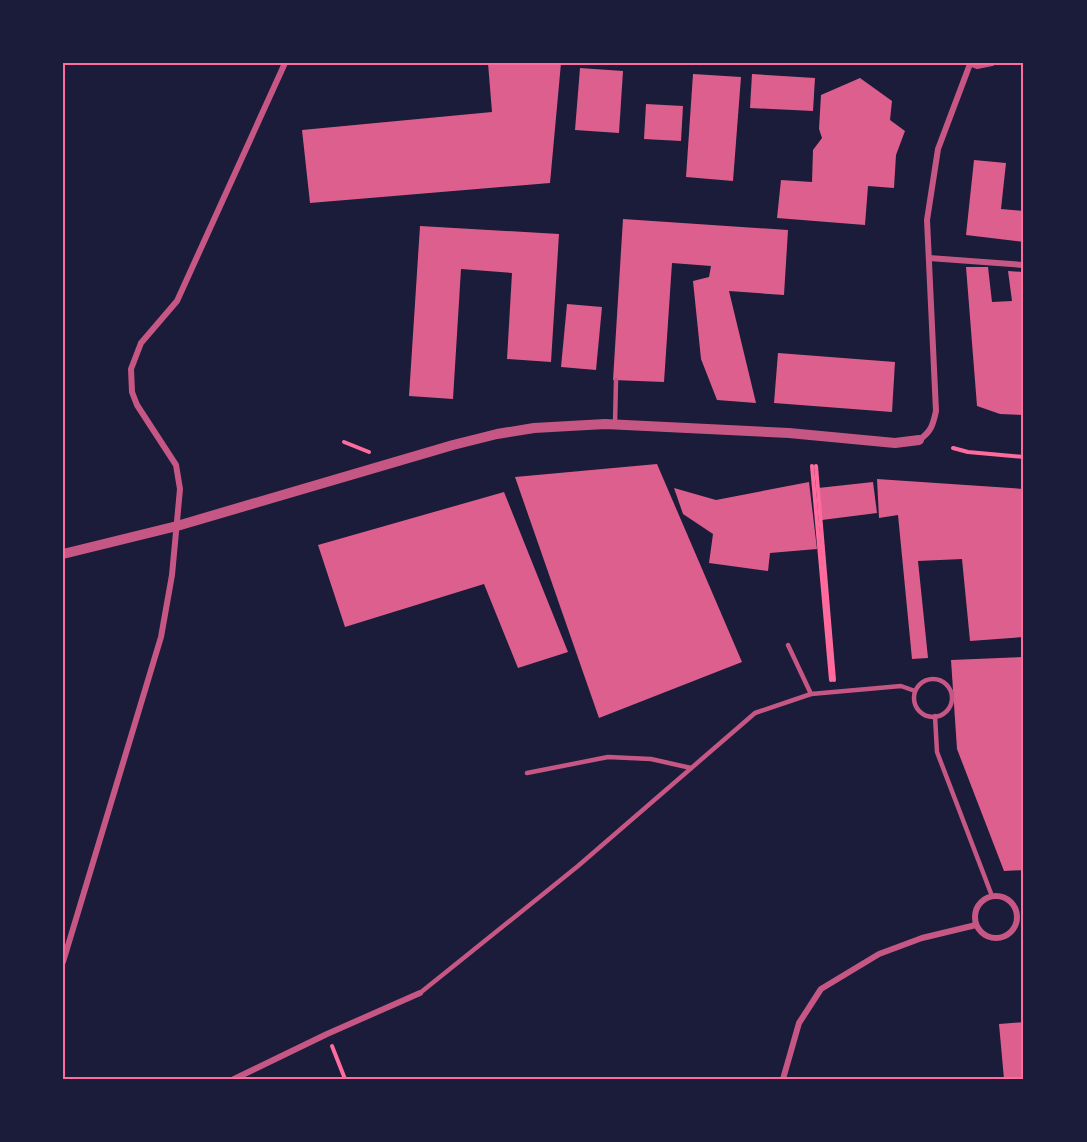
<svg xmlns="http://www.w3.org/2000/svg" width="1087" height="1142" font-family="'IBM Plex Serif',serif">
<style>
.building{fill:#dd5f8e}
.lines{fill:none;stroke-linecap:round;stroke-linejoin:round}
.path{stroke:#ff6b9d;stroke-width:4}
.service{stroke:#c65784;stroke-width:4.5}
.minor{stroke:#c65784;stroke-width:6}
.tertiary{stroke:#c65784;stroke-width:10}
.neatline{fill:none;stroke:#ff6b9d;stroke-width:2}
</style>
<rect width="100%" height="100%" fill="#1b1b3a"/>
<!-- building -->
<g class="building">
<path d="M 488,63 L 561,63 L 550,183 L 310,203 L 302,130 L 492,112 Z"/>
<path d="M 580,68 L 623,71 L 619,133 L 575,130 Z"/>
<path d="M 693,74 L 741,77 L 733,181 L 686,177 Z"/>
<path d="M 752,74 L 815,78 L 813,111 L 750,108 Z"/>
<path d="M 860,78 L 892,101 L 890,120 L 905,131 L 896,155 L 894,188 L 868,186 L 865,225 L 777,218 L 781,180 L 812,182 L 813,150 L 822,138 L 819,129 L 821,95 Z"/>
<path d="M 646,104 L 683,106 L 681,141 L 644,139 Z"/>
<path d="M 974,160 L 1006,163 L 1001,209 L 1024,211 L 1024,242 L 966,235 Z"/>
<path d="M 623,219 L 788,230 L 784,295 L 729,291 L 756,403 L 717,400 L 701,359 L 693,281 L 709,277 L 711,266 L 672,263 L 664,382 L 613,380 Z"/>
<path d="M 420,226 L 559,234 L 551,362 L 507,359 L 512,273 L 461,269 L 453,399 L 409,396 Z"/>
<path d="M 966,267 L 988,267 L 992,302 L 1012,301 L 1008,271 L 1024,272 L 1024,415 L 1000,414 L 977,406 Z"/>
<path d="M 567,304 L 602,307 L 596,370 L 561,367 Z"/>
<path d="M 778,353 L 895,362 L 892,412 L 774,403 Z"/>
<path d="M 657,464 L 742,662 L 599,718 L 515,477 Z"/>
<path d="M 877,479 L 1024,489 L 1024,637 L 970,641 L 962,559 L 918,561 L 928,658 L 912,659 L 898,515 L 879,518 Z"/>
<path d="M 809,482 L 817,549 L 770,553 L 768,571 L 709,563 L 713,534 L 683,514 L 674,488 L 716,500 Z"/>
<path d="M 873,482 L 877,513 L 822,520 L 818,488 Z"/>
<path d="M 504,492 L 568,652 L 518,668 L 484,584 L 345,627 L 318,545 Z"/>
<path d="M 1024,657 L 1024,870 L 1004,871 L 957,749 L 951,660 Z"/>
<path d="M 1024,1022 L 1024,1079 L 1004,1079 L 999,1024 Z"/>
</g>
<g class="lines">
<!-- path -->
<g class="path">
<path d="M 344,442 L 369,452"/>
<path d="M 953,448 L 968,452 L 1024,457"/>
<path d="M 812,466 L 831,680"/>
<path d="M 816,466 L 834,680"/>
<path d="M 332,1046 L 345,1079"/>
</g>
<!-- service -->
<g class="service">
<path d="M 615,424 L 616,380"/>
<path d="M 788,645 L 811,694"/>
<circle cx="933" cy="698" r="19"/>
<path d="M 935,716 L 937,752 L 992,896"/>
<path d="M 527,773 L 608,757 L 651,759 L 691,768"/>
<path d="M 420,993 L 578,866 L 755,713 L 811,694 L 901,686 L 915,691"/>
</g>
<!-- minor -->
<g class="minor">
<path d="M 969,63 L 977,66 L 992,63"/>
<path d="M 929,258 L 1024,265"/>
<path d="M 919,440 C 931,432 933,425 936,411 L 927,220 L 938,149 L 970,64"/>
<circle cx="996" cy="917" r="21"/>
<path d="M 63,962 L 161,637 L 172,575 L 180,489 L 176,465 L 137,405 L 132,392 L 131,369 L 141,343 L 177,301 L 285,63"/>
<path d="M 234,1079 L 327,1034 L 420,993"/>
<path d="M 783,1079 L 799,1023 L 821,989 L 879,954 L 922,938 L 976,925"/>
</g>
<!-- tertiary -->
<path class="tertiary" d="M 63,554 L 177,526 L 453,445 L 497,434 L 534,428 L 605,424 L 789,433 L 895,443 L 919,440"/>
</g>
<!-- border -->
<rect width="1087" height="1142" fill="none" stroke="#1b1b3a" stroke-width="129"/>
<rect x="64" y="64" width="958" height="1014" class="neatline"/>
</svg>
